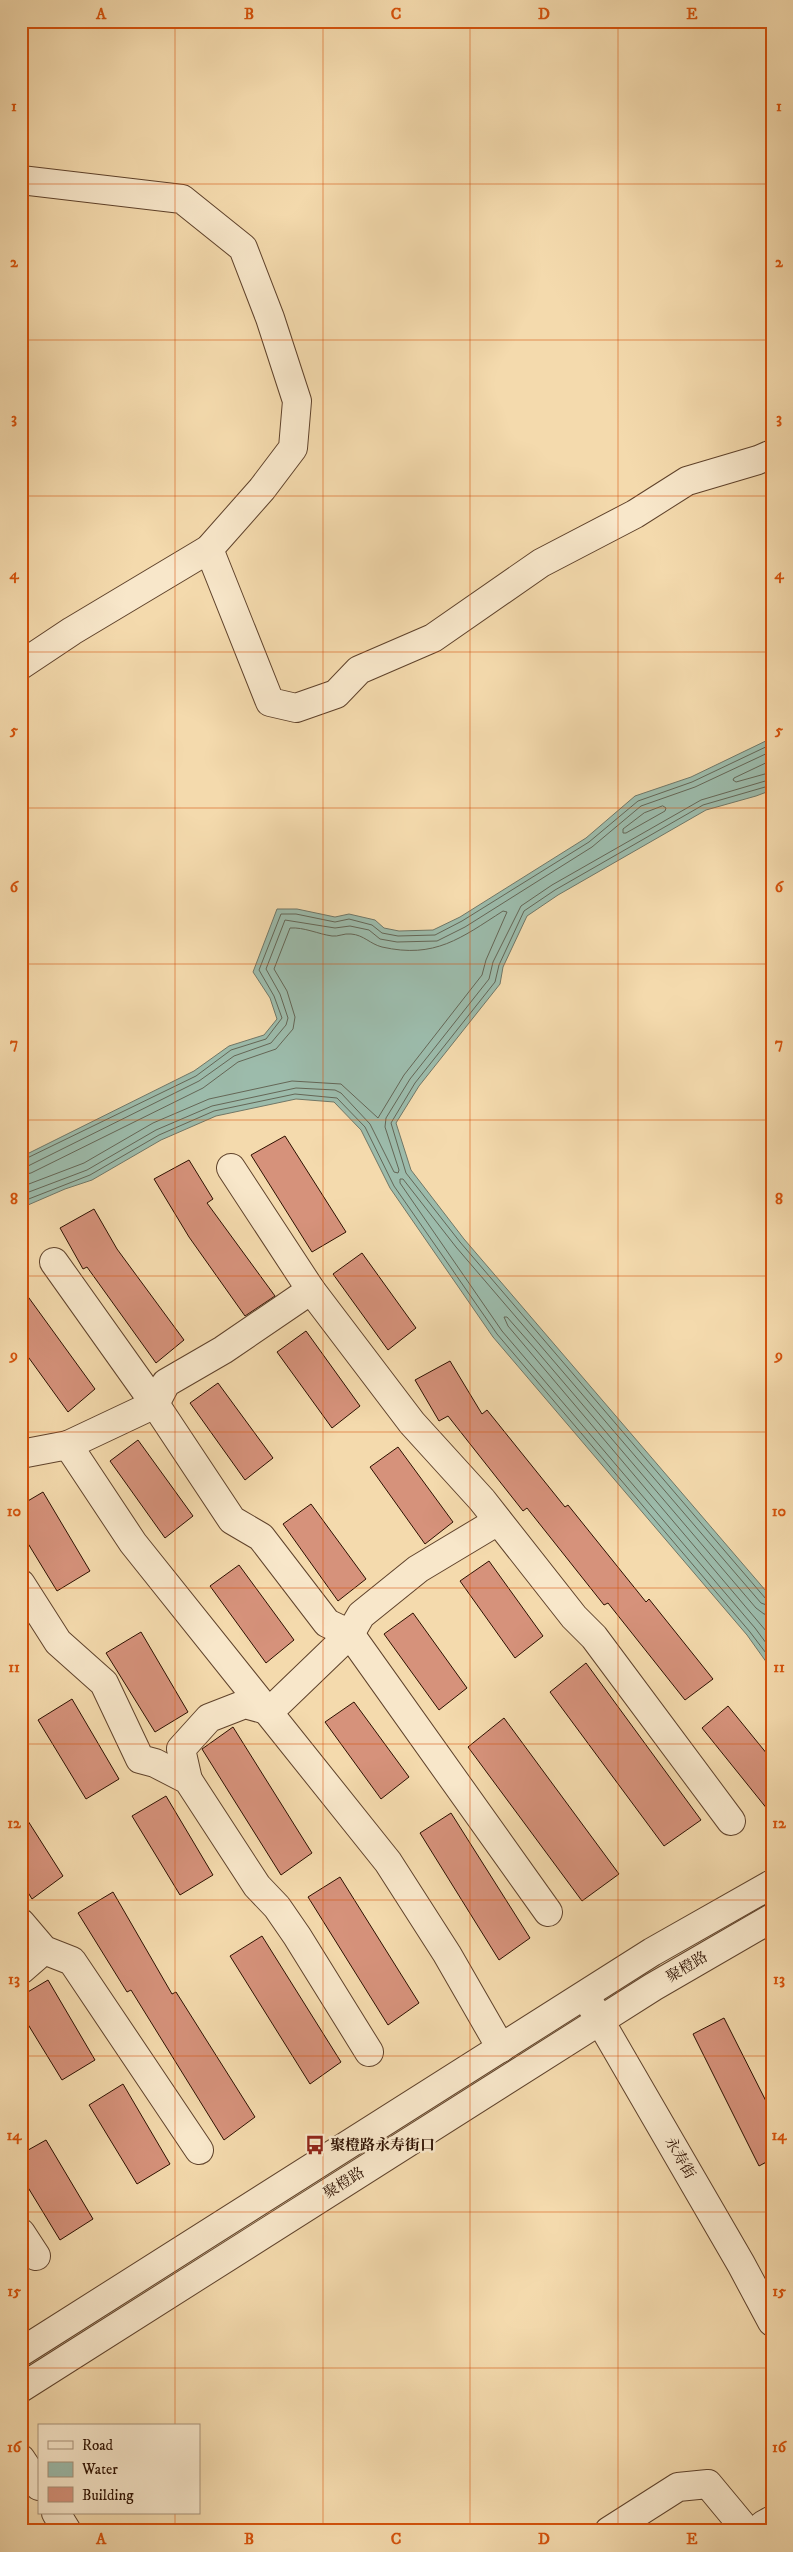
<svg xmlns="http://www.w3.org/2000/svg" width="793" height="2552" font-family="'IM FELL DW Pica','Noto Serif SC',serif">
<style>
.water{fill:#9cbbab;stroke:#707767}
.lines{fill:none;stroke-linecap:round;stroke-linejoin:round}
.shore{stroke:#646656;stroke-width:1}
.building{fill:#d6927b;stroke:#2d1000}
.minor-casing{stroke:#5f422b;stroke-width:30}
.path{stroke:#2d1000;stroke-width:3;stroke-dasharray:4 2.5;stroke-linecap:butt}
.minor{stroke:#f8e7ca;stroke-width:28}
.grid{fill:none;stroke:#d5520b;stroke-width:1;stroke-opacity:0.55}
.labels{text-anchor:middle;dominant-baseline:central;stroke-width:5;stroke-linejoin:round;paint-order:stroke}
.street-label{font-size:15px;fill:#2d1000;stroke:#f8e7ca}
.poi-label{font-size:15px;font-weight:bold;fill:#2d1000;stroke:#f8e7ca;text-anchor:start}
.neatline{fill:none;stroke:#d5520b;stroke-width:2}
.grid-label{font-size:16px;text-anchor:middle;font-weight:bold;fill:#d5520b}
</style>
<rect width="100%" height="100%" fill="#f4daad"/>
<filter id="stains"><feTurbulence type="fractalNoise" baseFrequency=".004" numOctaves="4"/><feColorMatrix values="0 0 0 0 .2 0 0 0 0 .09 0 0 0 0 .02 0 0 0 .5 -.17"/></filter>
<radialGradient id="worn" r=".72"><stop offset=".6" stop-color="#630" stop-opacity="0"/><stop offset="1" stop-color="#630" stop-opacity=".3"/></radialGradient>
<!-- water -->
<path class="water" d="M 772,738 L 772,790 L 756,796 L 706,810 L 558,895 L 527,916 L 503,967 L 500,984 L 419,1086 L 396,1123 L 411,1170 L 464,1239 L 772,1598 L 772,1670 L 747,1635 L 493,1337 L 390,1188 L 361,1130 L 334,1102 L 296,1099 L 216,1116 L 161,1140 L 92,1180 L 65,1189 L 21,1208 L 21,1157 L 194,1071 L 229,1046 L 264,1035 L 277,1019 L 270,998 L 253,972 L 277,909 L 297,909 L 335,917 L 349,914 L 375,920 L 384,928 L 399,931 L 433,930 L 460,917 L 586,838 L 635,796 L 691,777 Z"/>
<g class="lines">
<!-- shore -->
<g class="shore">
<path d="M 772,760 L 734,778 L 733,780 L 736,782 L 772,772"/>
<path d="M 772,785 L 703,805 L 555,890 L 524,911 L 499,965 L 495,982 L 415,1083 L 391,1123 L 406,1173 L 460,1242 L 766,1599 L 772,1601"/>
<path d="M 663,806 L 666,808 L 665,811 L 626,833 L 623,833 L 623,829 L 644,813 Z"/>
<path d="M 21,1161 L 196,1076 L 231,1050 L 266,1039 L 282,1018 L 274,996 L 259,970 L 281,914 L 296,914 L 335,922 L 349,919 L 372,925 L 382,933 L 398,936 L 435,935 L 462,921 L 589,842 L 638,801 L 692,782 L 772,744"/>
<path d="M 21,1167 L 28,1166 L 199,1081 L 234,1056 L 271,1043 L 286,1025 L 288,1018 L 280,994 L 266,969 L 285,920 L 335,928 L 350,926 L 369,930 L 380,939 L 397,942 L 437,941 L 465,927 L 592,847 L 641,806 L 695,787 L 772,751"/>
<path d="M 21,1175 L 31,1173 L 203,1088 L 238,1062 L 276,1049 L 293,1029 L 295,1017 L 287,991 L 274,969 L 290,928 C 304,927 318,934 332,936 C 338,937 344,933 351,934 C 364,935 370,944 382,947 C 435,959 461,938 503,911 L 507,912 L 486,960 L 482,975 L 404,1075 L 378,1118 L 341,1084 L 292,1081 L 209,1099 L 153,1123 L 84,1163 L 21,1187"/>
<path d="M 21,1195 L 87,1170 L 156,1130 L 212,1106 L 296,1088 L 335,1090 L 341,1093 L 370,1124 L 394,1172 L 398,1173 L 399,1170 L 385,1127 L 386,1118 L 410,1079 L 489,979 L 493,962 L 521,906 L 552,885 L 701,800 L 772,779"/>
<path d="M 21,1202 L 90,1175 L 159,1135 L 214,1111 L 295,1094 L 337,1098 L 365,1127 L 394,1186 L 497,1334 L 750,1632 L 772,1661"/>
<path d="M 772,1607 L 761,1603 L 456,1247 L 403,1179 L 400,1179 L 400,1183 L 502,1331 L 755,1628 L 772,1651"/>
<path d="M 772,1615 L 764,1614 L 756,1608 L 536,1350 L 507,1317 L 504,1317 L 508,1326 L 772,1638"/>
</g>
</g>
<!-- building -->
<g class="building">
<path d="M 285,1136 L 346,1232 L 312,1252 L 251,1155 Z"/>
<path d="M 189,1160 L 213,1199 L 207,1203 L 275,1296 L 245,1316 L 189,1237 L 154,1179 Z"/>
<path d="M 94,1209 L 117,1249 L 184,1340 L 156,1363 L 87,1267 L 83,1269 L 60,1228 Z"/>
<path d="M 362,1253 L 416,1328 L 388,1350 L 333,1274 Z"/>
<path d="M 21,1287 L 95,1389 L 68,1412 L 21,1347 Z"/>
<path d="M 306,1331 L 360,1406 L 332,1428 L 277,1352 Z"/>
<path d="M 450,1361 L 482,1414 L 487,1410 L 565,1507 L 568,1505 L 646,1602 L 649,1599 L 713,1679 L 685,1700 L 608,1603 L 604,1605 L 527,1508 L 523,1511 L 448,1416 L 439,1421 L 415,1380 Z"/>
<path d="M 218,1383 L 273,1458 L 245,1480 L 190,1403 Z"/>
<path d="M 138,1440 L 193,1516 L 165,1538 L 110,1461 Z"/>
<path d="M 398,1447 L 453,1522 L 425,1544 L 370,1467 Z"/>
<path d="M 43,1492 L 90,1571 L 57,1591 L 21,1532 L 21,1505 Z"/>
<path d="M 311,1504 L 366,1579 L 338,1601 L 283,1524 Z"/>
<path d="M 489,1561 L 543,1636 L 515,1658 L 460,1581 Z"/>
<path d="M 239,1565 L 294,1640 L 266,1663 L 210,1586 Z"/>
<path d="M 413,1613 L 467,1688 L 439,1710 L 384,1634 Z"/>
<path d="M 141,1632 L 188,1712 L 155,1732 L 106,1653 Z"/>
<path d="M 586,1663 L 701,1820 L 664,1846 L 550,1692 Z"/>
<path d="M 72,1699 L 119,1779 L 86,1799 L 38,1720 Z"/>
<path d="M 354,1702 L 409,1777 L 381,1799 L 325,1722 Z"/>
<path d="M 728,1706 L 772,1760 L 772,1815 L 702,1728 Z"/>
<path d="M 504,1718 L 619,1874 L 582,1901 L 468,1747 Z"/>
<path d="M 233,1727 L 312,1853 L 281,1875 L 202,1749 Z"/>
<path d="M 166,1796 L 213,1875 L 180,1895 L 132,1816 Z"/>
<path d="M 21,1810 L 63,1876 L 32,1899 L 21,1881 Z"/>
<path d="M 451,1813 L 530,1938 L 499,1960 L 420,1833 Z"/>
<path d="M 340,1877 L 419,2003 L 388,2025 L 308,1897 Z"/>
<path d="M 113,1892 L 172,1994 L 176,1992 L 255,2117 L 224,2140 L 131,1990 L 127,1992 L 78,1913 Z"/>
<path d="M 262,1936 L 341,2062 L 310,2084 L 230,1956 Z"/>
<path d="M 48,1980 L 95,2060 L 62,2080 L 21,2013 L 21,1996 Z"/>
<path d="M 724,2018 L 772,2113 L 772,2159 L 759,2166 L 693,2034 Z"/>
<path d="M 123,2084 L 170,2164 L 137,2184 L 89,2105 Z"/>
<path d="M 46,2140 L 93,2219 L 60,2240 L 21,2176 L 21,2154 Z"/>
</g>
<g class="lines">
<defs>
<g id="minor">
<path d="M 21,180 L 182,199 L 243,248 L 270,318 L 297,401 L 293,448 L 262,489 L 209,549 L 72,631 L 21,665"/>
<path d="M 209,549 L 270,702 L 296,708 L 336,694 L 359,670 L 433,638 L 541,563 L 635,514 L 687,481 L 758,460 L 772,454"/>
<path d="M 231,1168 L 311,1290 L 412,1423 L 482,1500 L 574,1617 L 594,1637 L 731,1821"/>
<path d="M 54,1262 L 155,1404 L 232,1520 L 261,1537 L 327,1623 L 350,1634 L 548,1912"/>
<path d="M 68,1445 L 155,1404 L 166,1383 L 223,1350 L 311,1290"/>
<path d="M 21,1454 L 68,1445 L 133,1543 L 388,1862 L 447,1954 L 501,2048"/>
<path d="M 21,1584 L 58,1642 L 104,1683 L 140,1759 L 155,1763 L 188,1780 L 257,1886 L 277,1907 L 297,1936 L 369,2052"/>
<path d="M 188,1780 L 181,1749 L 209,1718 L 245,1704 L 270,1711 L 350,1634 L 361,1615 L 418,1569 L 498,1521"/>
<path d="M 21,1923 L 44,1950 L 72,1961 L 199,2150"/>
<path d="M 21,1970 L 44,1950"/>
<path d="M 592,2007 L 741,2264 L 772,2322"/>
<path d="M 21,2233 L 36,2256"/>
<path d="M 21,2352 L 652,1952 L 772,1884"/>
<path d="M 21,2388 L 653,1987 L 772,1918"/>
<path d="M 21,2459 L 39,2486"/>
<path d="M 56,2513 L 67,2531"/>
<path d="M 609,2531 L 678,2487 L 708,2484 L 747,2531"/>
<path d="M 760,2531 L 763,2525 L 772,2520"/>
</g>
</defs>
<!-- minor casing -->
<use href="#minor" class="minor-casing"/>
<!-- path -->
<path class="path" d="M 21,2530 L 21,2531"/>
<!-- minor -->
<use href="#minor" class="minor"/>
</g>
<!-- grid -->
<path class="grid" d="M 175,21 L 175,2426M 323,21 L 323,2531M 470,21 L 470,2531M 618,21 L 618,2531M 21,184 L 772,184M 21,340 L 772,340M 21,496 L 772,496M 21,652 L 772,652M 21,808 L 772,808M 21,964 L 772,964M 21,1120 L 772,1120M 21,1276 L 772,1276M 21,1432 L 772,1432M 21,1588 L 772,1588M 21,1744 L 772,1744M 21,1900 L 772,1900M 21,2056 L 772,2056M 21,2212 L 772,2212M 21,2368 L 772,2368M 175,2513 L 175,2531"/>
<!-- icons -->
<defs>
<symbol id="bus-bare" viewBox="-9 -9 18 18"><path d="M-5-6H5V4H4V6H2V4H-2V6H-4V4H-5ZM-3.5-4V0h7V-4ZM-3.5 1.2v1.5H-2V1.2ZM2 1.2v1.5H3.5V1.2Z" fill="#8f2418" stroke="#f8e7ca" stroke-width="2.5" paint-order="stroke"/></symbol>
</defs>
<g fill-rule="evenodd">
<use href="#bus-bare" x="301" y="2131" width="28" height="28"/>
</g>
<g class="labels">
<!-- street labels -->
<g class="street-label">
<text transform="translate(687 1967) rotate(-31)">聚橙路</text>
<text transform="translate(680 2158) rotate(60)">永寿街</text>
<text transform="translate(344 2183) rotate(-32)">聚橙路</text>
</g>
<!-- poi labels -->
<g class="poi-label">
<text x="330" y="2145">聚橙路永寿街口</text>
</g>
</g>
<!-- margin -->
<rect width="793" height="2552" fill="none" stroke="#f4daad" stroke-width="55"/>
<!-- legend -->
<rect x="38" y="2424" width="162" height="90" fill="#f8e7ca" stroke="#a79179"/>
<rect x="48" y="2441" width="25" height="8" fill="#f8e7ca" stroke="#a79179"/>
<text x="82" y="2450" font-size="15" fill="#2d1000">Road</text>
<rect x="48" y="2462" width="25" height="15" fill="#9cbbab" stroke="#a79179"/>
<text x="82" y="2474" font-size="15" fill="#2d1000">Water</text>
<rect x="48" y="2487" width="25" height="15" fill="#d6927b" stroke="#a79179"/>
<text x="82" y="2500" font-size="15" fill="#2d1000">Building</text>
<rect x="28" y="28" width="738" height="2496" class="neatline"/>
<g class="grid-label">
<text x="101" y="19">A</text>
<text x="249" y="19">B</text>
<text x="396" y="19">C</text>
<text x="544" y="19">D</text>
<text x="692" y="19">E</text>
<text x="14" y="111">1</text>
<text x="779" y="111">1</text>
<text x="14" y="267">2</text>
<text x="779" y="267">2</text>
<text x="14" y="423">3</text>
<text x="779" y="423">3</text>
<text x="14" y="579">4</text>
<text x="779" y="579">4</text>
<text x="14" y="735">5</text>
<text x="779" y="735">5</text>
<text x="14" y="892">6</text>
<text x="779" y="892">6</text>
<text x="14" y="1048">7</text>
<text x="779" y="1048">7</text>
<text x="14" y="1204">8</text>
<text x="779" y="1204">8</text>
<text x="14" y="1360">9</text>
<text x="779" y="1360">9</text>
<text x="14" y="1516">10</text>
<text x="779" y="1516">10</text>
<text x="14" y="1672">11</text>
<text x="779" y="1672">11</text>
<text x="14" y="1828">12</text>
<text x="779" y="1828">12</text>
<text x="14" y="1984">13</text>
<text x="779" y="1984">13</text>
<text x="14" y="2140">14</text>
<text x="779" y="2140">14</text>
<text x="14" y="2296">15</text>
<text x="779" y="2296">15</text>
<text x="14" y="2452">16</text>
<text x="779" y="2452">16</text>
<text x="101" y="2544">A</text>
<text x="249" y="2544">B</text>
<text x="396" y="2544">C</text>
<text x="544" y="2544">D</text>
<text x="692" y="2544">E</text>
</g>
<rect width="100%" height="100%" filter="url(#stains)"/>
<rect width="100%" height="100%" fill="url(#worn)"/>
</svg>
